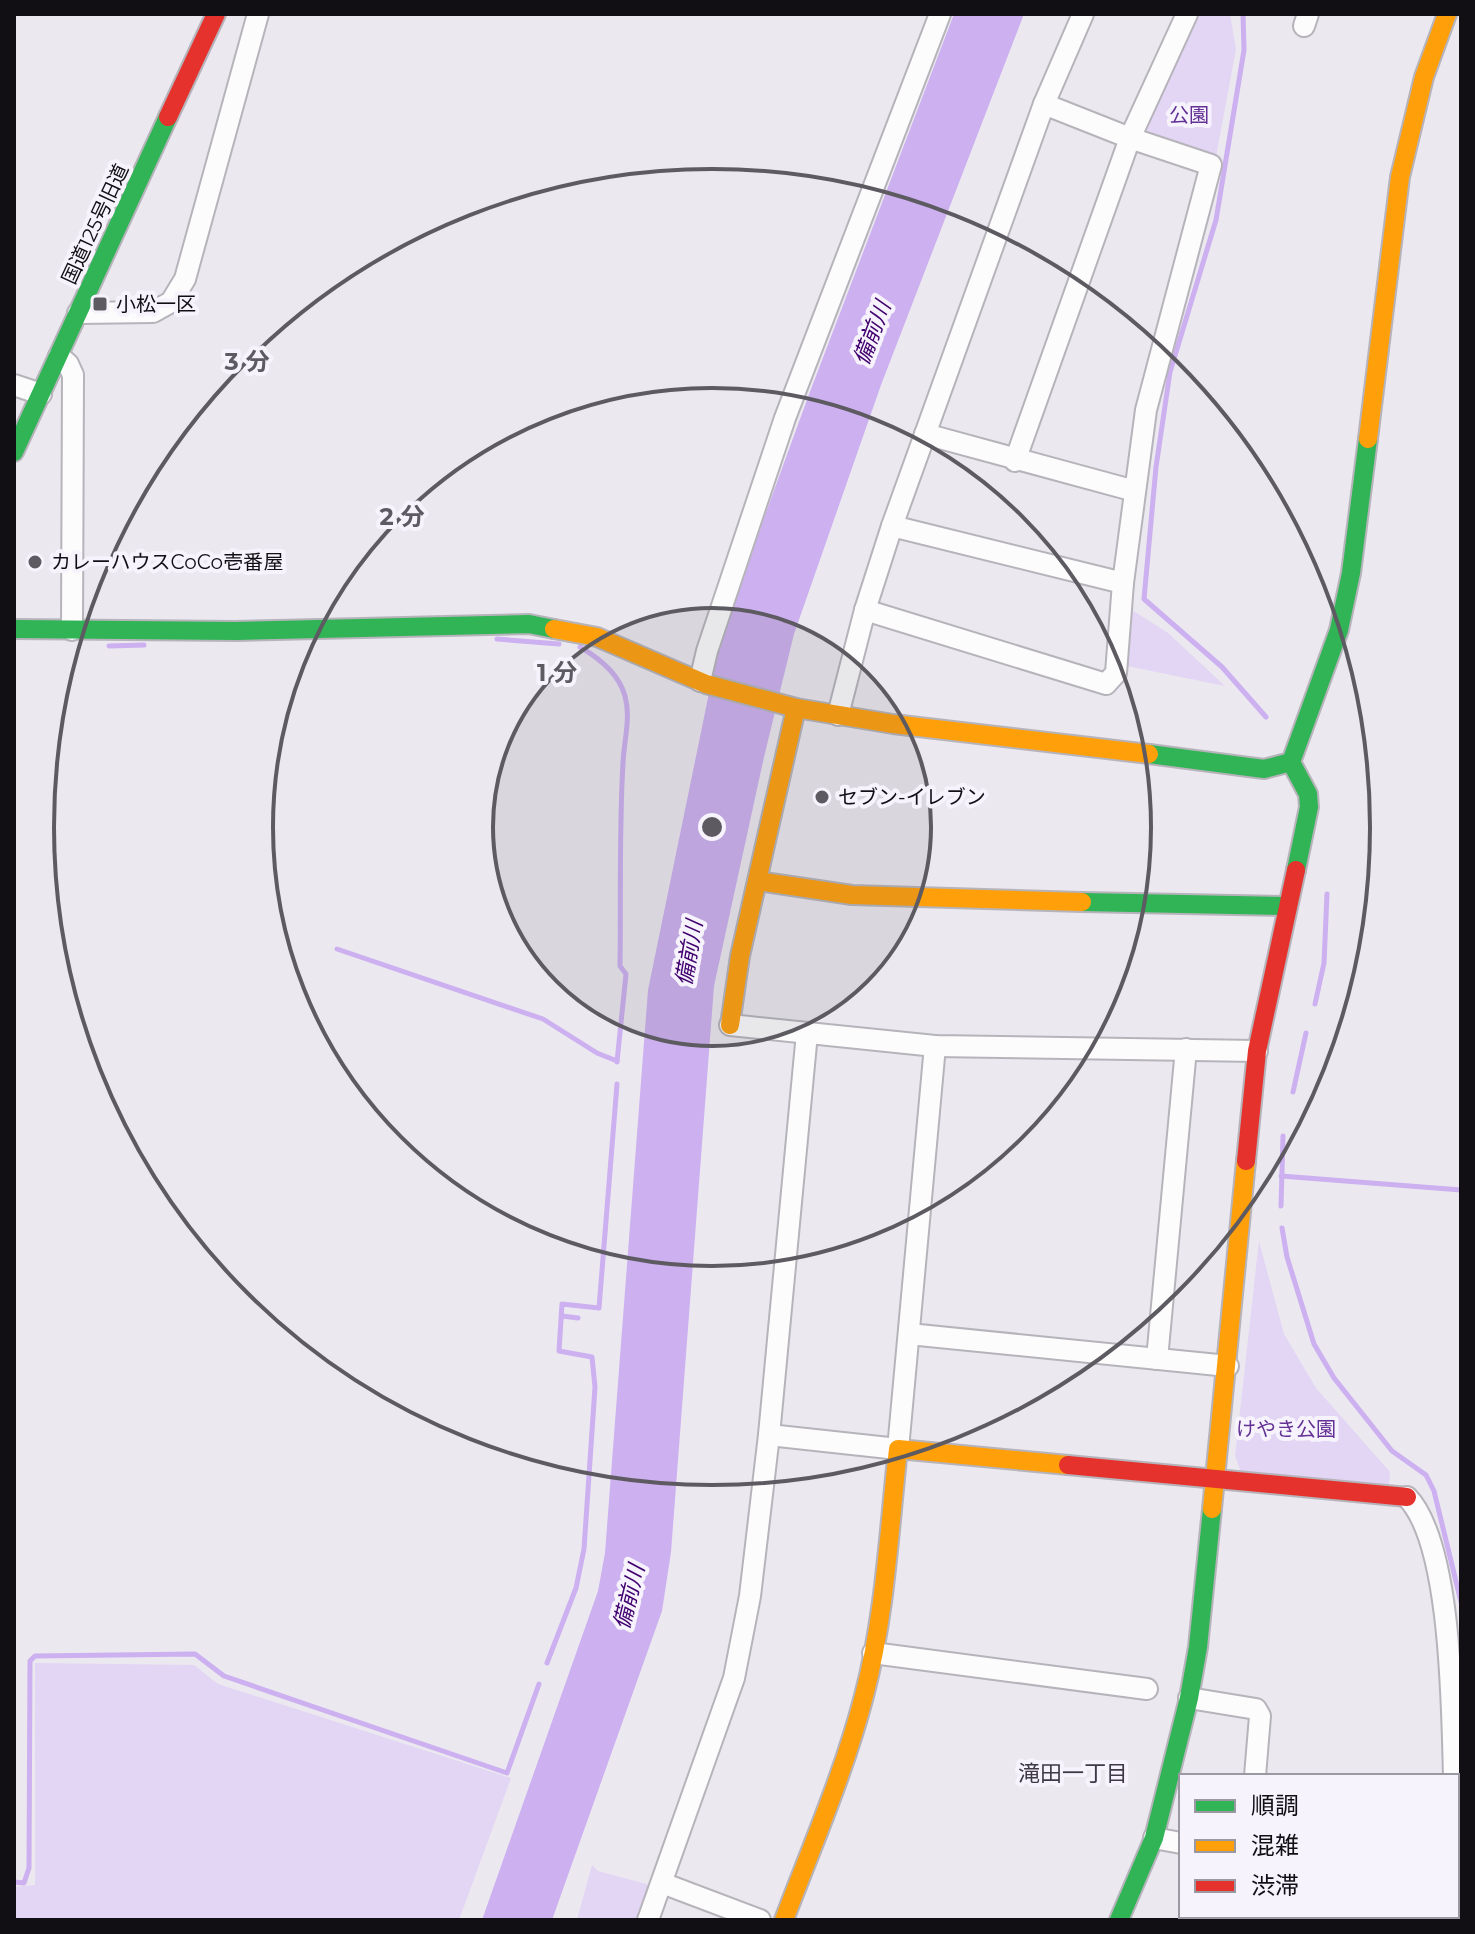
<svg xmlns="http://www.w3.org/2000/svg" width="1475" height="1934" font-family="Montserrat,'Noto Sans JP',sans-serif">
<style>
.green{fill:#e2d6f4}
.water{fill:#ccb0f0}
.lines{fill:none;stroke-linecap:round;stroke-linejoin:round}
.stream{stroke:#ccb0f0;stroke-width:5}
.street-casing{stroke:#b6b4ba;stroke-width:24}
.fast-casing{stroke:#b6b4ba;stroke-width:22}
.slow-casing{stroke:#b6b4ba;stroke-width:22}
.jam-casing{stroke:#b6b4ba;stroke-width:22}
.street{stroke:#fcfcfd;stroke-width:20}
.fast{stroke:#30b455;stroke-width:18}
.slow{stroke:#ff9f0a;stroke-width:18}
.jam{stroke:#e5322d;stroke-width:18}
.ring{fill:none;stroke:#5d5b61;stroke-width:4}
.poi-dot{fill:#5d5b61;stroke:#f6f3fd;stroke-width:3}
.labels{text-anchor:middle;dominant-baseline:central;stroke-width:8;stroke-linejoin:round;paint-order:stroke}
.park-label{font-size:20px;fill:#633095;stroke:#f6f3fd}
.street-label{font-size:20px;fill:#110f14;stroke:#f6f3fd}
.poi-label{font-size:20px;fill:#110f14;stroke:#f6f3fd;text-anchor:start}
.water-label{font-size:22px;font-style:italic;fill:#40006d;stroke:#f6f3fd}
.neighbourhood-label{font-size:22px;fill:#3e3946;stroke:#f6f3fd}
.centre{fill:#5d5b61;stroke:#f6f3fd;stroke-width:4}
.ring-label{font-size:24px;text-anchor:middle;font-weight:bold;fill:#5d5b61;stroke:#f6f3fd;stroke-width:8;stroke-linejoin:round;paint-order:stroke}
</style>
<rect width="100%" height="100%" fill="#ebe8f0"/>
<!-- green -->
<g class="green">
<path d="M 1195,14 L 1230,14 L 1236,49 L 1215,162 L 1148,136 L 1145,127 Z"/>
<path d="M 1132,610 L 1168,633 L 1225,686 L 1127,666 Z"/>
<path d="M 1259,1241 L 1284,1334 L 1316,1388 L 1390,1472 L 1389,1486 L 1241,1472 L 1235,1456 Z"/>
<path d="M 35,1663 L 194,1665 L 218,1684 L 511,1778 L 459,1920 L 14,1920 L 14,1887 L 35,1885 Z"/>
<path d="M 592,1865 L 598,1871 L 657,1887 L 641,1920 L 577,1920 Z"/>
</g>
<!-- water -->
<path class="water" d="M 954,14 L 1024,14 L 881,385 L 794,634 L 764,757 L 714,986 L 671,1552 L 662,1611 L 552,1920 L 482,1920 L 598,1591 L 605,1553 L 648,990 L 716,659 L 741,581 L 808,397 Z"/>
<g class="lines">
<!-- stream -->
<g class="stream">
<path d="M 1243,14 L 1244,50 L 1216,220 L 1170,372 L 1156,467 L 1144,599 L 1222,667 L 1266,717"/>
<path d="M 497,639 L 559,644"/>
<path d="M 109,646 L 144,645"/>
<path d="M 580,647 C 599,658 619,674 625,696 C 631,718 624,740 623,763 C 619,830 621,898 620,966 L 626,974 L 617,1062"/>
<path d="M 337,949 L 543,1019 L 597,1053 L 617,1061"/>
<path d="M 1315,1004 L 1324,963 L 1327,894"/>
<path d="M 1293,1092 L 1306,1033"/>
<path d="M 1281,1176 L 1461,1190"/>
<path d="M 1281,1206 L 1283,1136"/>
<path d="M 1282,1228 L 1287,1257 L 1314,1344 L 1334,1378 L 1392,1451 L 1426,1475 L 1434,1491 L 1461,1602"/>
<path d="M 562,1316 L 578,1318"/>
<path d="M 547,1663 L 576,1588 L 584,1549 L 595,1387 L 592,1357 L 559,1351 L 562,1304 L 599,1308 L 617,1084"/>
<path d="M 14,1882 L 24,1883 L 29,1868 L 30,1661 L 35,1656 L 195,1654 L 224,1676 L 507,1773 L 539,1684"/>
<path d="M 1461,1920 L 1461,1919"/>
</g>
<defs>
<g id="street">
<path d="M 1304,26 L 1308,14"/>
<path d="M 78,313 L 153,312 L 171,302 L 185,279 L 258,14"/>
<path d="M 59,356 L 68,364 L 73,375 L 72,630"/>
<path d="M 14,385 L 41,394"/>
<path d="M 925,434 L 1135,491"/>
<path d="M 1015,461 L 1130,138 L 1187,14"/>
<path d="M 892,526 L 1123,583"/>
<path d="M 865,610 L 1106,684 L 1116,673 L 1123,583 L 1146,410 L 1211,165 L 1130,138 L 1044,104"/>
<path d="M 700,681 L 707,651 L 785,418 L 940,14"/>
<path d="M 838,715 L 865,610 L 892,526 L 1044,104 L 1083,14"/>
<path d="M 730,1025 L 935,1046 L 1257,1051"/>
<path d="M 909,1334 L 1228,1366"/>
<path d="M 1157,1359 L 1186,1049"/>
<path d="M 769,1435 L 898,1449 L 935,1046"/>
<path d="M 1407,1497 C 1452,1543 1452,1711 1454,1776"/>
<path d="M 873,1653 L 1147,1689"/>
<path d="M 1189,1698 L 1256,1709 L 1260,1716 L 1255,1776"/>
<path d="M 1154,1838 L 1181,1843"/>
<path d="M 662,1883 L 760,1920"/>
<path d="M 648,1920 L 734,1678 L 750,1596 L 769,1435 L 807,1033"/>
<path d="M 1440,1920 L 1441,1916"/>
</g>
<g id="fast">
<path d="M 14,452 L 168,117"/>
<path d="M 14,629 L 236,631 L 529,624 L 554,629"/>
<path d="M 1149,754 L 1264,769 L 1291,762 L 1339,630 L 1351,573 L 1368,439"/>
<path d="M 1291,762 L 1308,794 L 1309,807 L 1296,870"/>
<path d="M 1082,902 L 1288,906"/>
<path d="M 1119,1920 L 1154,1838 L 1189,1698 L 1198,1647 L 1212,1509"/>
</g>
<g id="slow">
<path d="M 1368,439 L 1400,177 L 1424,77 L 1447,14"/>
<path d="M 554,629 L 597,637 L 706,684 L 796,708 L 893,724 L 1149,754"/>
<path d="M 758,881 L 852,895 L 1082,902"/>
<path d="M 730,1025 L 740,956 L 796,708"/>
<path d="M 1212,1509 L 1246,1161"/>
<path d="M 784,1920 C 812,1846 844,1773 864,1696 C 885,1616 889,1532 898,1449 L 1068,1465"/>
</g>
<g id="jam">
<path d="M 168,117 L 216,14"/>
<path d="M 1246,1161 L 1257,1051 L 1296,870"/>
<path d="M 1068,1465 L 1407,1497"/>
</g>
</defs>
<!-- street casing -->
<use href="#street" class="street-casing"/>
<!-- fast casing -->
<use href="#fast" class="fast-casing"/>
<!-- slow casing -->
<use href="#slow" class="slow-casing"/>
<!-- jam casing -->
<use href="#jam" class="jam-casing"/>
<!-- street -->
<use href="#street" class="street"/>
<!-- fast -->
<use href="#fast" class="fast"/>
<!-- slow -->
<use href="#slow" class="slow"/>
<!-- jam -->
<use href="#jam" class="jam"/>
</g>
<!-- distance rings -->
<circle cx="712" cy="827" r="219" fill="#5d5b61" fill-opacity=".12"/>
<g class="ring">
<circle cx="712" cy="827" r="219"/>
<circle cx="712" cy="827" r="439"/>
<circle cx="712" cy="827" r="658"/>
</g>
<!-- markers -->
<g class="poi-dot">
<rect x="92" y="296" width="16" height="16" rx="4"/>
<circle cx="35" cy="562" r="8"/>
<circle cx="822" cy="797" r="8"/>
</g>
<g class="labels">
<!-- park labels -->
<g class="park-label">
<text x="1189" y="115">公園</text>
<text x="1286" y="1429">けやき公園</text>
</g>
<!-- street labels -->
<g class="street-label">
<text transform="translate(95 224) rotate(-65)">国道125号旧道</text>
</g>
<!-- poi labels -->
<g class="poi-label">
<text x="116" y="304">小松一区</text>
<text x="51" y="562">カレーハウスCoCo壱番屋</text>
<text x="838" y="797">セブン-イレブン</text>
</g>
<!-- water labels -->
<g class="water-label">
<text transform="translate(872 333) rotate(-69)">備前川</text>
<text transform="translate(689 953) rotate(-80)">備前川</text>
<text transform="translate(629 1597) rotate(-76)">備前川</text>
</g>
<!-- neighbourhood labels -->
<g class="neighbourhood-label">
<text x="1073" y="1773">滝田一丁目</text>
</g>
</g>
<circle cx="712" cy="827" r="12" class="centre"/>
<g class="ring-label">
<text x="247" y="370">3 分</text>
<text x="402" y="525">2 分</text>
<text x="557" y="681">1 分</text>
</g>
<!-- border -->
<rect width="1475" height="1934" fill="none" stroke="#110f14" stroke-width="32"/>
<!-- legend -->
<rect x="1179" y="1774" width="280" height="144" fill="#f6f3fd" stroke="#9a98a0" stroke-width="2"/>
<rect x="1195" y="1800" width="40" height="12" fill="#30b455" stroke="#9a98a0" stroke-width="2"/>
<text x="1251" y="1814" font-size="24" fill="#110f14">順調</text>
<rect x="1195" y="1840" width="40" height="12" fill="#ff9f0a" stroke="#9a98a0" stroke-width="2"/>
<text x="1251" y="1854" font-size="24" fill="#110f14">混雑</text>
<rect x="1195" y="1880" width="40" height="12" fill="#e5322d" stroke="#9a98a0" stroke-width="2"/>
<text x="1251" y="1894" font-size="24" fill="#110f14">渋滞</text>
</svg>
